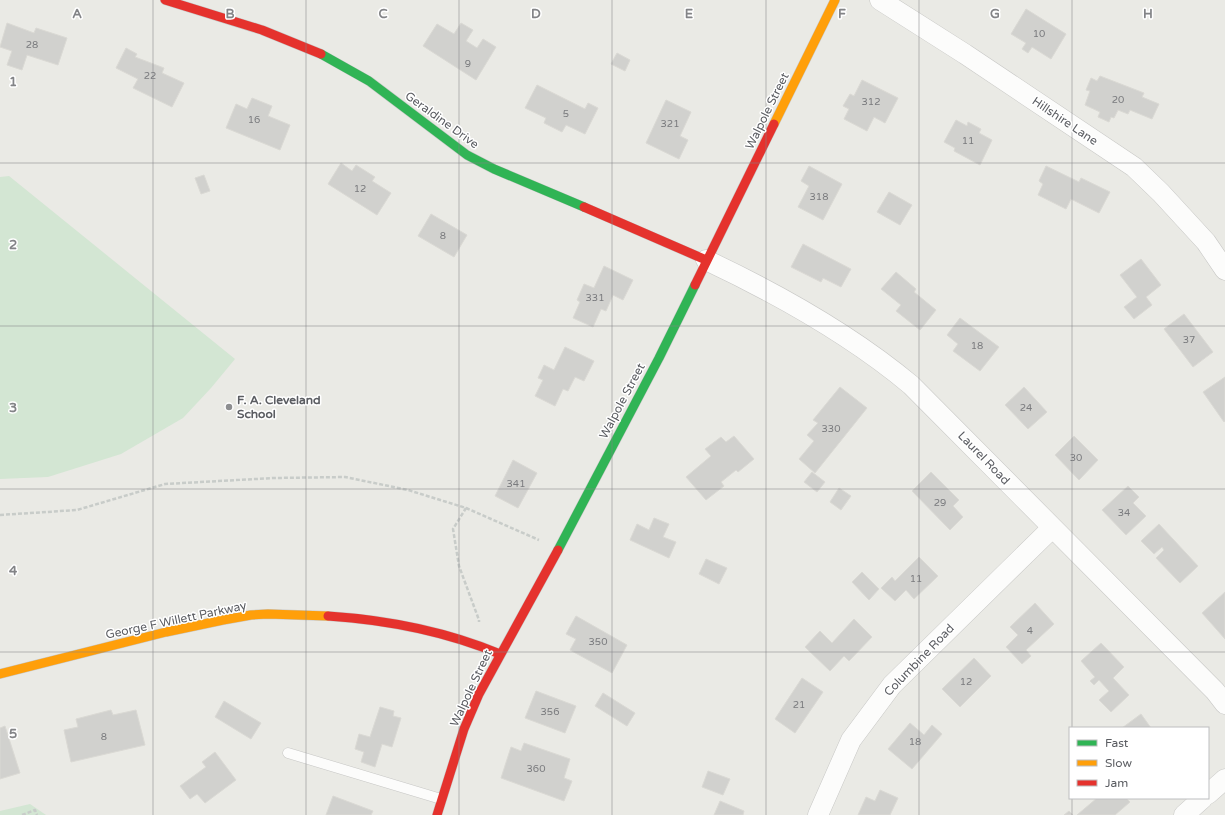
<svg xmlns="http://www.w3.org/2000/svg" width="1225" height="815" font-family="'Varela Round',sans-serif">
<style>
.green{fill:#d3e6d3}
.building{fill:#d1d1ce;stroke:#dad9d4}
.lines{fill:none;stroke-linecap:round;stroke-linejoin:round}
.lane-casing{stroke:#c7c7c5;stroke-width:11}
.street-casing{stroke:#c7c7c5;stroke-width:21}
.fast-casing{stroke:#c7c7c6;stroke-width:10}
.slow-casing{stroke:#c7c7c6;stroke-width:10}
.jam-casing{stroke:#c7c7c6;stroke-width:10}
.path{stroke:#c8ccc9;stroke-width:2.5;stroke-dasharray:4 2;stroke-linecap:butt}
.lane{stroke:#fcfcfb;stroke-width:10}
.street{stroke:#fcfcfb;stroke-width:20}
.fast{stroke:#30b455;stroke-width:9}
.slow{stroke:#ff9f0a;stroke-width:9}
.jam{stroke:#e5322d;stroke-width:9}
.grid{fill:none;stroke:#838487;stroke-width:1;stroke-opacity:0.55}
.poi-dot{fill:#8d8e90;stroke:#fff;stroke-width:1.5}
.labels{text-anchor:middle;dominant-baseline:central;stroke-width:3;stroke-linejoin:round;paint-order:stroke}
.number-label{font-size:10px;fill:#7a7b7e}
.street-label{font-size:12px;fill:#5b5d62;stroke:#fff}
.poi-label{font-size:12px;font-weight:bold;fill:#5b5d62;stroke:#fff;text-anchor:start}
.grid-label{font-size:13px;text-anchor:middle;font-weight:bold;fill:#838487;stroke:#fff;stroke-width:3;stroke-linejoin:round;paint-order:stroke}
</style>
<rect width="100%" height="100%" fill="#eaeae5"/>
<!-- green -->
<g class="green">
<path d="M 9,176 L 235,359 L 211,388 L 183,418 L 121,454 L 48,477 L 0,479 L 0,177 Z"/>
<path d="M 30,804 L 46,815 L 0,815 L 0,811 Z"/>
</g>
<!-- building -->
<g class="building">
<path d="M 1026,9 L 1066,34 L 1051,59 L 1032,47 L 1028,53 L 1022,49 L 1026,43 L 1011,34 Z"/>
<path d="M 7,23 L 34,33 L 36,28 L 67,38 L 58,65 L 27,55 L 22,70 L 7,65 L 12,51 L 0,47 Z"/>
<path d="M 461,23 L 473,30 L 466,41 L 477,48 L 483,39 L 496,47 L 476,80 L 423,46 L 437,24 L 454,34 Z"/>
<path d="M 126,48 L 137,54 L 135,57 L 164,68 L 162,73 L 184,83 L 172,107 L 133,88 L 138,79 L 116,68 Z"/>
<path d="M 617,53 L 630,60 L 625,71 L 611,64 Z"/>
<path d="M 1100,76 L 1144,93 L 1142,97 L 1159,104 L 1152,119 L 1130,110 L 1128,114 L 1118,110 L 1114,118 L 1111,117 L 1109,122 L 1098,117 L 1100,112 L 1085,105 L 1090,91 L 1086,90 L 1091,78 L 1097,81 Z"/>
<path d="M 862,80 L 898,98 L 885,123 L 874,117 L 867,131 L 844,119 L 849,109 L 843,106 L 850,94 L 854,96 Z"/>
<path d="M 537,85 L 585,109 L 588,103 L 598,108 L 585,134 L 566,125 L 562,132 L 544,123 L 546,118 L 525,108 Z"/>
<path d="M 252,98 L 272,106 L 268,116 L 290,125 L 280,150 L 226,128 L 236,104 L 247,109 Z"/>
<path d="M 666,100 L 691,112 L 680,136 L 688,140 L 679,159 L 646,143 Z"/>
<path d="M 956,120 L 967,126 L 968,122 L 981,129 L 979,133 L 992,140 L 980,165 L 954,151 L 955,148 L 944,142 Z"/>
<path d="M 341,163 L 352,171 L 356,165 L 375,177 L 372,181 L 391,193 L 377,215 L 328,184 Z"/>
<path d="M 809,166 L 842,184 L 823,220 L 798,207 L 809,186 L 801,181 Z"/>
<path d="M 1046,166 L 1079,182 L 1081,178 L 1110,192 L 1099,213 L 1071,199 L 1066,209 L 1038,195 L 1043,184 L 1039,181 Z"/>
<path d="M 204,175 L 210,191 L 201,194 L 195,178 Z"/>
<path d="M 889,192 L 912,205 L 900,225 L 877,212 Z"/>
<path d="M 431,214 L 467,235 L 454,257 L 418,236 Z"/>
<path d="M 803,244 L 851,269 L 841,287 L 823,278 L 821,282 L 791,267 Z"/>
<path d="M 1141,259 L 1161,285 L 1146,297 L 1152,305 L 1134,319 L 1124,307 L 1137,297 L 1120,275 Z"/>
<path d="M 604,266 L 633,280 L 623,300 L 613,295 L 606,311 L 601,309 L 593,327 L 573,318 L 580,302 L 577,300 L 584,284 L 594,288 Z"/>
<path d="M 896,272 L 916,289 L 914,292 L 936,310 L 920,330 L 896,311 L 901,305 L 881,289 Z"/>
<path d="M 1184,314 L 1213,352 L 1193,367 L 1164,329 Z"/>
<path d="M 960,318 L 999,347 L 980,371 L 953,351 L 958,344 L 947,335 Z"/>
<path d="M 565,347 L 594,361 L 584,381 L 575,377 L 568,391 L 563,389 L 555,406 L 535,396 L 543,380 L 538,378 L 544,365 L 554,370 Z"/>
<path d="M 1225,377 L 1225,421 L 1224,422 L 1203,392 Z"/>
<path d="M 840,387 L 867,408 L 815,473 L 799,459 L 814,441 L 807,435 L 818,423 L 813,420 Z"/>
<path d="M 1024,387 L 1047,412 L 1028,429 L 1005,405 Z"/>
<path d="M 734,436 L 754,459 L 738,472 L 736,470 L 721,482 L 724,486 L 706,500 L 686,477 L 711,456 L 705,449 L 721,437 L 726,442 Z"/>
<path d="M 1074,436 L 1098,460 L 1079,480 L 1055,455 Z"/>
<path d="M 513,460 L 537,473 L 518,508 L 495,496 Z"/>
<path d="M 812,472 L 825,482 L 817,492 L 804,482 Z"/>
<path d="M 931,472 L 959,500 L 953,506 L 963,517 L 950,530 L 912,491 Z"/>
<path d="M 1128,486 L 1139,497 L 1133,503 L 1146,516 L 1126,535 L 1102,510 Z"/>
<path d="M 839,488 L 851,496 L 841,510 L 830,502 Z"/>
<path d="M 654,518 L 669,524 L 663,537 L 676,542 L 669,558 L 630,540 L 637,524 L 649,530 Z"/>
<path d="M 1159,524 L 1198,566 L 1180,583 L 1156,558 L 1164,550 L 1162,547 L 1154,554 L 1141,541 Z"/>
<path d="M 919,557 L 938,576 L 914,599 L 906,590 L 895,601 L 881,588 L 892,577 L 895,581 Z"/>
<path d="M 706,559 L 727,568 L 719,584 L 699,574 Z"/>
<path d="M 862,572 L 879,589 L 869,600 L 852,582 Z"/>
<path d="M 1225,592 L 1225,639 L 1202,613 Z"/>
<path d="M 1035,603 L 1054,624 L 1026,650 L 1031,656 L 1022,664 L 1006,647 L 1018,635 L 1010,627 Z"/>
<path d="M 576,616 L 627,645 L 612,673 L 570,650 L 576,639 L 566,634 Z"/>
<path d="M 854,619 L 872,637 L 849,661 L 844,656 L 830,671 L 805,647 L 820,631 L 832,643 Z"/>
<path d="M 1101,643 L 1124,667 L 1113,678 L 1129,695 L 1111,712 L 1099,700 L 1109,691 L 1099,680 L 1094,685 L 1090,681 L 1095,677 L 1081,661 Z"/>
<path d="M 974,658 L 991,676 L 960,707 L 942,689 Z"/>
<path d="M 802,678 L 823,692 L 795,733 L 775,719 Z"/>
<path d="M 536,691 L 576,706 L 565,733 L 525,718 Z"/>
<path d="M 603,693 L 635,713 L 627,726 L 595,706 Z"/>
<path d="M 224,701 L 261,723 L 251,739 L 215,717 Z"/>
<path d="M 380,707 L 394,711 L 393,716 L 401,718 L 392,747 L 382,744 L 375,767 L 361,762 L 364,752 L 355,749 L 359,734 L 370,737 Z"/>
<path d="M 111,710 L 113,715 L 136,710 L 145,745 L 71,762 L 64,730 L 78,727 L 76,719 Z"/>
<path d="M 1141,714 L 1151,728 L 1122,728 Z"/>
<path d="M 910,723 L 924,735 L 932,725 L 942,734 L 912,769 L 888,749 Z"/>
<path d="M 5,726 L 20,773 L 0,779 L 0,728 Z"/>
<path d="M 524,743 L 570,759 L 564,778 L 572,781 L 564,801 L 501,778 L 511,747 L 521,751 Z"/>
<path d="M 215,752 L 236,780 L 205,803 L 197,794 L 190,799 L 180,786 L 206,767 L 202,762 Z"/>
<path d="M 708,771 L 730,779 L 723,795 L 702,787 Z"/>
<path d="M 880,790 L 898,798 L 890,815 L 858,815 L 866,797 L 875,801 Z"/>
<path d="M 333,796 L 373,811 L 371,815 L 326,815 Z"/>
<path d="M 1097,798 L 1126,798 L 1130,802 L 1115,815 L 1077,815 Z"/>
<path d="M 720,801 L 744,811 L 743,815 L 714,815 Z"/>
<path d="M 1069,811 L 1073,815 L 1064,815 Z"/>
</g>
<g class="lines">
<defs>
<path id="lane" d="M 288,753 L 441,799"/>
<g id="street">
<path d="M 880,0 L 965,54 L 1134,167 L 1161,193 L 1206,242 L 1225,270"/>
<path d="M 706,260 C 778,294 850,334 911,385 L 1215,691 L 1225,704"/>
<path d="M 1208,794 L 1225,779"/>
<path d="M 818,815 L 851,740 L 892,685 L 1052,528"/>
<path d="M 1184,815 L 1203,798"/>
</g>
<g id="fast">
<path d="M 321,54 L 369,81 L 467,155 L 494,169 L 584,207"/>
<path d="M 558,550 L 659,358 L 695,285"/>
</g>
<g id="slow">
<path d="M 774,124 L 835,0"/>
<path d="M 0,674 L 166,632 L 223,620 L 251,615 L 268,614 L 328,616"/>
</g>
<g id="jam">
<path d="M 165,0 L 262,30 L 321,54"/>
<path d="M 584,207 L 706,260"/>
<path d="M 695,285 L 774,124"/>
<path d="M 328,616 C 388,620 445,631 500,654"/>
<path d="M 437,815 L 464,729 L 479,694 L 558,550"/>
</g>
</defs>
<!-- lane casing -->
<use href="#lane" class="lane-casing"/>
<!-- street casing -->
<use href="#street" class="street-casing"/>
<!-- fast casing -->
<use href="#fast" class="fast-casing"/>
<!-- slow casing -->
<use href="#slow" class="slow-casing"/>
<!-- jam casing -->
<use href="#jam" class="jam-casing"/>
<!-- path -->
<g class="path">
<path d="M 466,508 L 539,540"/>
<path d="M 0,515 L 77,510 L 165,484 L 274,478 L 345,477 L 408,490 L 466,508 L 453,529 L 459,566 L 479,620 L 479,622"/>
<path d="M 22,815 L 35,810 L 37,815"/>
</g>
<!-- lane -->
<use href="#lane" class="lane"/>
<!-- street -->
<use href="#street" class="street"/>
<!-- fast -->
<use href="#fast" class="fast"/>
<!-- slow -->
<use href="#slow" class="slow"/>
<!-- jam -->
<use href="#jam" class="jam"/>
</g>
<!-- grid -->
<path class="grid" d="M 153,0 L 153,815M 306,0 L 306,815M 459,0 L 459,815M 612,0 L 612,815M 766,0 L 766,815M 919,0 L 919,815M 1072,0 L 1072,728M 0,163 L 1225,163M 0,326 L 1225,326M 0,489 L 1225,489M 0,652 L 1225,652M 1072,798 L 1072,815"/>
<!-- markers -->
<circle class="poi-dot" cx="229" cy="407" r="4"/>
<g class="labels">
<!-- number labels -->
<g class="number-label">
<text x="1039" y="34">10</text>
<text x="32" y="45">28</text>
<text x="468" y="64">9</text>
<text x="150" y="76">22</text>
<text x="1118" y="100">20</text>
<text x="871" y="102">312</text>
<text x="566" y="114">5</text>
<text x="254" y="120">16</text>
<text x="670" y="124">321</text>
<text x="968" y="141">11</text>
<text x="360" y="189">12</text>
<text x="819" y="197">318</text>
<text x="443" y="236">8</text>
<text x="595" y="298">331</text>
<text x="1189" y="340">37</text>
<text x="977" y="346">18</text>
<text x="1026" y="408">24</text>
<text x="831" y="429">330</text>
<text x="1076" y="458">30</text>
<text x="516" y="484">341</text>
<text x="940" y="503">29</text>
<text x="1124" y="513">34</text>
<text x="916" y="579">11</text>
<text x="1030" y="631">4</text>
<text x="598" y="642">350</text>
<text x="966" y="682">12</text>
<text x="799" y="705">21</text>
<text x="550" y="712">356</text>
<text x="104" y="737">8</text>
<text x="915" y="742">18</text>
<text x="536" y="769">360</text>
</g>
<!-- street labels -->
<g class="street-label">
<text transform="translate(767 111) rotate(-64)">Walpole Street</text>
<text transform="translate(442 120) rotate(36)">Geraldine Drive</text>
<text transform="translate(1065 121) rotate(34)">Hillshire Lane</text>
<text transform="translate(622 401) rotate(-62)">Walpole Street</text>
<text transform="translate(984 458) rotate(46)">Laurel Road</text>
<text transform="translate(176 620) rotate(-12)">George F Willett Parkway</text>
<text transform="translate(919 660) rotate(-46)">Columbine Road</text>
<text transform="translate(471 688) rotate(-65)">Walpole Street</text>
</g>
<!-- poi labels -->
<g class="poi-label">
<text x="237" y="400">F. A. Cleveland<tspan x="237" dy="14">School</tspan></text>
</g>
</g>
<g class="grid-label">
<text x="77" y="18">A</text>
<text x="230" y="18">B</text>
<text x="383" y="18">C</text>
<text x="536" y="18">D</text>
<text x="689" y="18">E</text>
<text x="842" y="18">F</text>
<text x="995" y="18">G</text>
<text x="1148" y="18">H</text>
<text x="13" y="86">1</text>
<text x="13" y="249">2</text>
<text x="13" y="412">3</text>
<text x="13" y="575">4</text>
<text x="13" y="738">5</text>
</g>
<!-- legend -->
<rect x="1069" y="727" width="140" height="72" fill="#ffffff" stroke="#bdbec0"/>
<rect x="1077" y="740" width="20" height="6" fill="#30b455" stroke="#bdbec0"/>
<text x="1105" y="747" font-size="12" fill="#5b5d62">Fast</text>
<rect x="1077" y="760" width="20" height="6" fill="#ff9f0a" stroke="#bdbec0"/>
<text x="1105" y="767" font-size="12" fill="#5b5d62">Slow</text>
<rect x="1077" y="780" width="20" height="6" fill="#e5322d" stroke="#bdbec0"/>
<text x="1105" y="787" font-size="12" fill="#5b5d62">Jam</text>
</svg>
